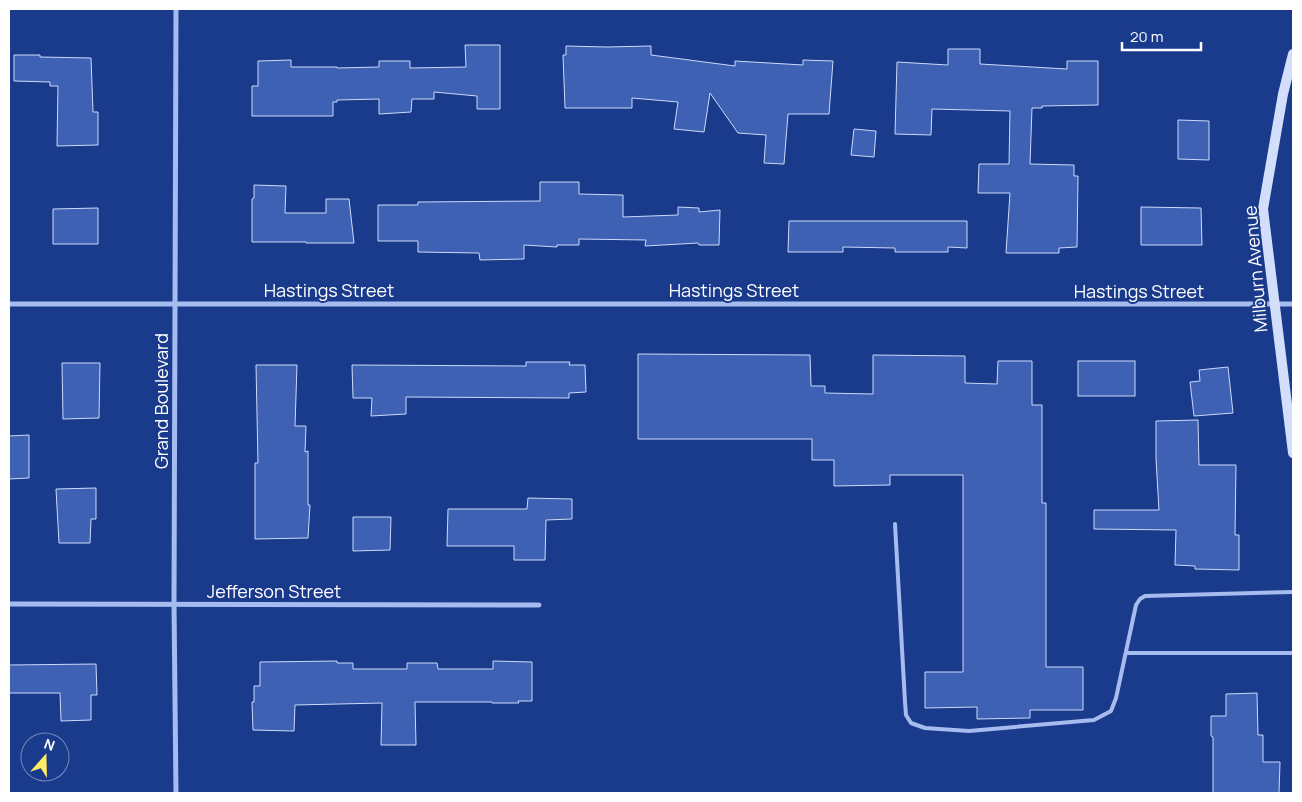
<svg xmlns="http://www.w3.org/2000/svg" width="1302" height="802" font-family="Manrope,sans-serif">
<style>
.building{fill:#3e61b3;stroke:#ccdafa}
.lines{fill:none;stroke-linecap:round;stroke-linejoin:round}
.lane{stroke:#a6bbee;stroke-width:4}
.street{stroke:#a6bbee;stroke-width:5}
.secondary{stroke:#d3defa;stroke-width:10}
.labels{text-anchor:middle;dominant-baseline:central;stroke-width:4;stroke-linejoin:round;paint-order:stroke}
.street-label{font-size:18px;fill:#fff;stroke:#1a3a8c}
</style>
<rect width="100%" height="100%" fill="#1a3a8c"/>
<!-- building -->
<g class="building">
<path d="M 465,45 L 500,45 L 500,109 L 477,109 L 477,96 L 434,92 L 434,99 L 412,99 L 411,112 L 379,114 L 379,99 L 337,100 L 337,102 L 333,102 L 333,116 L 252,116 L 252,86 L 258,86 L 258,61 L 291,60 L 291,67 L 337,67 L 337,68 L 379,67 L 379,61 L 410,61 L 410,68 L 466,67 Z"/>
<path d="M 566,46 L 607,47 L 651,46 L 651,55 L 735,66 L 735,61 L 803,65 L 803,60 L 833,61 L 829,114 L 788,114 L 784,164 L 764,163 L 766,135 L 738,133 L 710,93 L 704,132 L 674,129 L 678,102 L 632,98 L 632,108 L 565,108 L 563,55 L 566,55 Z"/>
<path d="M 948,49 L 980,49 L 980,64 L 1067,69 L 1067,61 L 1098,61 L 1098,105 L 1042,106 L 1042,108 L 1032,108 L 1030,164 L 1074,165 L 1074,176 L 1078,176 L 1077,247 L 1059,248 L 1059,253 L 1006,253 L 1010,193 L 978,193 L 979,164 L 1009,164 L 1010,111 L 932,109 L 931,135 L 895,134 L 897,62 L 948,65 Z"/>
<path d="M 14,55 L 40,55 L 40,57 L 91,58 L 93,112 L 98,112 L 98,145 L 57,146 L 58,86 L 50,86 L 50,82 L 14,81 Z"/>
<path d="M 1178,120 L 1209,121 L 1209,160 L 1178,159 Z"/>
<path d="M 854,129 L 876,131 L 874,157 L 851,155 Z"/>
<path d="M 540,182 L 579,182 L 579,194 L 623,195 L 623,217 L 678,215 L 678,207 L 699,208 L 699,212 L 720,210 L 719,245 L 699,245 L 698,243 L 645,246 L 646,240 L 579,239 L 579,245 L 557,245 L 557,247 L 524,245 L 524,259 L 480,260 L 479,253 L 418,252 L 418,241 L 378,241 L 378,205 L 418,205 L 418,202 L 540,201 Z"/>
<path d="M 254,185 L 286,186 L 285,213 L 326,213 L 326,199 L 349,199 L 354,243 L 306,243 L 306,242 L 252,242 L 252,199 L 254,198 Z"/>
<path d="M 1141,207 L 1201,208 L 1202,245 L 1141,245 Z"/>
<path d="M 98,208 L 98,244 L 53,244 L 53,209 Z"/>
<path d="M 789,221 L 967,221 L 967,248 L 948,247 L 948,252 L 895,252 L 895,248 L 843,247 L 843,252 L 788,252 Z"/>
<path d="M 638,354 L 810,355 L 811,386 L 825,386 L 825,393 L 873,394 L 873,355 L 965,356 L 965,383 L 997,384 L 998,361 L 1032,361 L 1032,405 L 1042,405 L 1042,503 L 1046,503 L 1046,667 L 1083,667 L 1083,710 L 1030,710 L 1030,718 L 977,719 L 977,707 L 925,708 L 925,672 L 963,672 L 963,475 L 890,475 L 890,485 L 834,486 L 834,460 L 812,460 L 812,439 L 638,439 Z"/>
<rect x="1078" y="361" width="57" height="35"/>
<path d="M 526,362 L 570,362 L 569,365 L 585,365 L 586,392 L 569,393 L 569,398 L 406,397 L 406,414 L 371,416 L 372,398 L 353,398 L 352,365 L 526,366 Z"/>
<path d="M 62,363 L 100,363 L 99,418 L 63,419 Z"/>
<path d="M 256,365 L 297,365 L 295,426 L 306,426 L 305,452 L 308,451 L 308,505 L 310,505 L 308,538 L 255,539 L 255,463 L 258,463 Z"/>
<path d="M 1228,367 L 1233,413 L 1194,416 L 1190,382 L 1200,381 L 1199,370 Z"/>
<path d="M 1198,420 L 1199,465 L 1236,465 L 1235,535 L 1239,535 L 1239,570 L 1195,569 L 1195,566 L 1175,565 L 1176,530 L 1094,529 L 1094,510 L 1159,510 L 1156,459 L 1156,421 Z"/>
<path d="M 29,435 L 29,478 L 9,479 L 9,436 Z"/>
<path d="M 96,488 L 96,519 L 91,519 L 90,543 L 59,543 L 56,489 Z"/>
<path d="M 528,498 L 572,499 L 572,519 L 546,520 L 545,560 L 514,560 L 514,546 L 447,546 L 448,509 L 527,509 Z"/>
<path d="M 353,517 L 391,517 L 390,550 L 353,551 Z"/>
<path d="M 337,661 L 337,663 L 353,663 L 353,669 L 407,669 L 407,663 L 437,663 L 438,669 L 493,669 L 493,661 L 532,662 L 532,701 L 518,701 L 519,703 L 492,703 L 492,702 L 415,702 L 416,745 L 381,745 L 382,703 L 295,705 L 294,731 L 253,730 L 252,702 L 254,702 L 254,686 L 260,686 L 260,662 Z"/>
<path d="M 96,664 L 97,695 L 91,695 L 91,720 L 61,721 L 60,693 L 9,693 L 9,665 Z"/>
<path d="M 1257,693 L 1258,735 L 1263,735 L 1263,762 L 1280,762 L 1279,793 L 1213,793 L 1213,737 L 1211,736 L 1211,716 L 1226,716 L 1226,694 Z"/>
</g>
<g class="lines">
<!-- lane -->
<g class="lane">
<path d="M 895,524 L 905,702 L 906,715 L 911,723 L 925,728 L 969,731 L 1094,720 L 1111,711 L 1116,698 L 1136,605 L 1140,599 L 1145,596 L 1293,592"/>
<path d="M 1126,653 L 1293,653"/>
</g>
<!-- street -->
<g class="street">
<path d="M 176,9 L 174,604 L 176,793"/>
<path d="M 9,304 L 1293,304"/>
<path d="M 9,604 L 539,605"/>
</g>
<!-- secondary -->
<path class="secondary" d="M 1293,54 L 1283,94 L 1263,209 L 1293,453"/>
</g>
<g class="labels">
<!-- street labels -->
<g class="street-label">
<text transform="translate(1255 269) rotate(-95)">Milburn Avenue</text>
<text x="329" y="290">Hastings Street</text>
<text x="734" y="290">Hastings Street</text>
<text x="1139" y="291">Hastings Street</text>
<text transform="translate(161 401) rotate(-90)">Grand Boulevard</text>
<text x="274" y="591">Jefferson Street</text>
</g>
</g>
<!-- border -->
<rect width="1302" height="802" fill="none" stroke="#ffffff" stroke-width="20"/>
<!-- north arrow -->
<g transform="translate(45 757) rotate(20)"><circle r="24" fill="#1a3a8c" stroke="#7689ba"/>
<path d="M0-4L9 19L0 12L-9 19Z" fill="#ffea63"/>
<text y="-8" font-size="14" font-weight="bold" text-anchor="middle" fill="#ffffff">N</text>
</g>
<!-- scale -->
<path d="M1122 42v8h79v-8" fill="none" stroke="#ffffff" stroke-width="2.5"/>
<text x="1130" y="42" font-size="15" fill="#ffffff" stroke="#1a3a8c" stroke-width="4" paint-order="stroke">20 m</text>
</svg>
